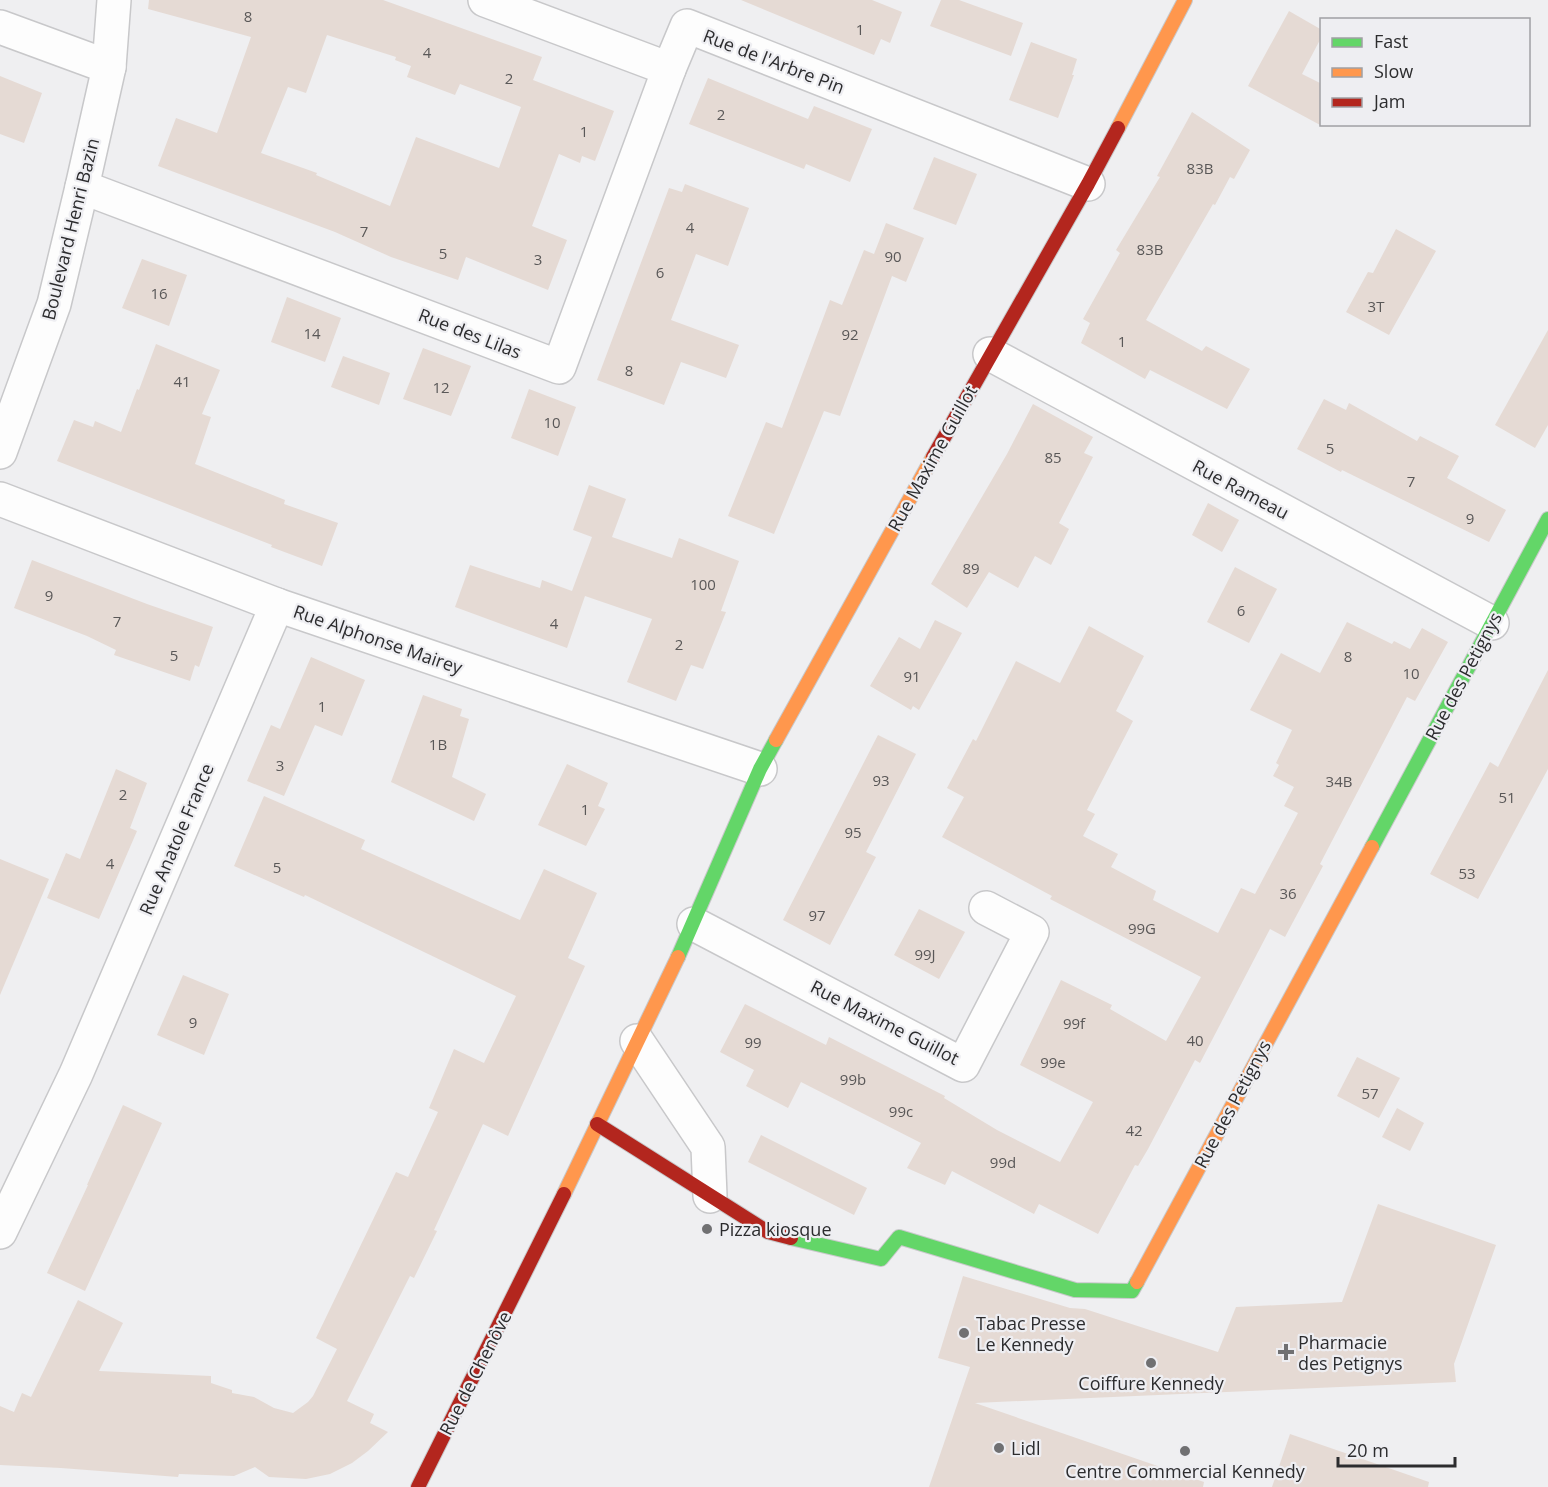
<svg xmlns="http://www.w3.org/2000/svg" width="1548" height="1487" font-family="'Open Sans',sans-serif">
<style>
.building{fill:#e5dad4;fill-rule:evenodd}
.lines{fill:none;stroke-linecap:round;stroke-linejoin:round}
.street-casing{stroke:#c8c8ca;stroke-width:36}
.fast-casing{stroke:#c8c8ca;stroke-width:16}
.slow-casing{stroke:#c8c8ca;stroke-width:16}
.jam-casing{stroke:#c8c8ca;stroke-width:16}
.street{stroke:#fdfdfd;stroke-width:33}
.fast{stroke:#63d668;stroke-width:14}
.slow{stroke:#ff974d;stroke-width:14}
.jam{stroke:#b3261e;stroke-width:14}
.poi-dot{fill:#707072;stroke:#eeeef2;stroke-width:2}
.labels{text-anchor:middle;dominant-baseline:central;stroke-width:4.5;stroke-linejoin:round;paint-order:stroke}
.number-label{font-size:15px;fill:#5a5858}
.street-label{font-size:18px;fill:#2c2c2e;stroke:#eeeef2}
.poi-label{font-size:18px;fill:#2c2c2e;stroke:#eeeef2;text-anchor:start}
</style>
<rect width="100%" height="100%" fill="#efeff1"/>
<!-- building -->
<g class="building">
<path d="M 149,0 L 383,0 L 542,57 L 533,80 L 614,111 L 595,161 L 582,156 L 580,163 L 559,154 L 532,226 L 567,240 L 548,290 L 466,257 L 458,280 L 391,257 L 335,232 L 158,166 L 176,118 L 217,133 L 251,37 L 148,9 ZM 327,35 L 396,57 L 395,60 L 411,66 L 407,77 L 455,95 L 460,84 L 521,107 L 499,168 L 416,137 L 390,206 L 316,175 L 317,173 L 261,153 L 288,87 L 306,93 Z"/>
<path d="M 741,0 L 872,0 L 902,12 L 890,43 L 881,39 L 874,55 Z"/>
<path d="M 941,0 L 959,0 L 1023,23 L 1011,56 L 930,26 Z"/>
<path d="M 1289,11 L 1322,30 L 1322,36 L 1302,74 L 1322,84 L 1322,126 L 1248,86 Z"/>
<path d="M 1031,42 L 1077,59 L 1072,75 L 1074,75 L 1058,118 L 1009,100 Z"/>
<path d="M 0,76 L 42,93 L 24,143 L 0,134 Z"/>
<path d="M 708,78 L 808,119 L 814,106 L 872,129 L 850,182 L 806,164 L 804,169 L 689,124 Z"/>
<path d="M 1192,112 L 1250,150 L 1234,179 L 1230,177 L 1215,205 L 1213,204 L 1146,320 L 1202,351 L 1206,346 L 1250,369 L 1227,409 L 1150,370 L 1145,379 L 1081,343 L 1090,323 L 1083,319 L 1120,253 L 1116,250 L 1160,177 L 1157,176 Z"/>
<path d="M 934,157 L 977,174 L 956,225 L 913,209 Z"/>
<path d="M 685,184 L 749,208 L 728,266 L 696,254 L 671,320 L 739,345 L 726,378 L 681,362 L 664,405 L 597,380 L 669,188 L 682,192 Z"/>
<path d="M 886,223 L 924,238 L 906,282 L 892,276 L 840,416 L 824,411 L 774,534 L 728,516 L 766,422 L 782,428 L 830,300 L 842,305 L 864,250 L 874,254 Z"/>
<path d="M 1396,229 L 1436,251 L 1389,335 L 1346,312 L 1368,272 L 1373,273 Z"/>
<path d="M 142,259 L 187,275 L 169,326 L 122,308 Z"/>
<path d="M 287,297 L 341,318 L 325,362 L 271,342 Z"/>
<path d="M 1548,330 L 1548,425 L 1535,448 L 1495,425 Z"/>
<path d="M 156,344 L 220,370 L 202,414 L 211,417 L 195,464 L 285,500 L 284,504 L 338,523 L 322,566 L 271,547 L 272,545 L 57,461 L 74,420 L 93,427 L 95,421 L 121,432 L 137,389 L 139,390 Z"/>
<path d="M 423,348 L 471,366 L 451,416 L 403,399 Z"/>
<path d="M 343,356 L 390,373 L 379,405 L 331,387 Z"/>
<path d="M 529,389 L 576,407 L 558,456 L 511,438 Z"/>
<path d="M 1324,399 L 1346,410 L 1349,403 L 1417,441 L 1420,436 L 1459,456 L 1447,478 L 1506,510 L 1489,542 L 1342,470 L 1341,472 L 1297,449 Z"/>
<path d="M 1033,404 L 1093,437 L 1084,453 L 1093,457 L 1059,523 L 1069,529 L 1051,565 L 1035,556 L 1018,588 L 989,572 L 967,608 L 931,584 L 1007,454 Z"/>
<path d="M 589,485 L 626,499 L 612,537 L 672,558 L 679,538 L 739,561 L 721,611 L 726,612 L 703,669 L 691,665 L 676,701 L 627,682 L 652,619 L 585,596 L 567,648 L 455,607 L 470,565 L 540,588 L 542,580 L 572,591 L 592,537 L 573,530 Z"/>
<path d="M 1208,503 L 1239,520 L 1222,552 L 1192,535 Z"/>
<path d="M 32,560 L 147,604 L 213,627 L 199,667 L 195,665 L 190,681 L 114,655 L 116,650 L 87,636 L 14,608 Z"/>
<path d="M 1235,567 L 1277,589 L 1249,643 L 1207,622 Z"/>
<path d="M 935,620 L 962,633 L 919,710 L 913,706 L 911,710 L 870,686 L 899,637 L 920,649 Z"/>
<path d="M 1347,622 L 1392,644 L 1394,641 L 1410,649 L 1422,628 L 1448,642 L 1415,701 L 1407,697 L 1320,864 L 1323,866 L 1285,937 L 1270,929 L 1200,1063 L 1195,1060 L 1148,1149 L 1138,1166 L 1135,1165 L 1098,1234 L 1039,1204 L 1034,1214 L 952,1171 L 945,1185 L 907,1168 L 921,1143 L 801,1082 L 788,1108 L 746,1086 L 754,1070 L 720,1052 L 745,1004 L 826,1045 L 829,1037 L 945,1096 L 944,1098 L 997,1130 L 1060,1162 L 1093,1102 L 1020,1065 L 1061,980 L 1112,1005 L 1110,1009 L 1166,1041 L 1201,977 L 1050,899 L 1052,896 L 942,837 L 964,797 L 947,788 L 973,739 L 976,741 L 1016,661 L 1060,683 L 1089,626 L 1144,656 L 1116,711 L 1133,721 L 1087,810 L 1095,814 L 1083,836 L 1118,854 L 1111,867 L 1156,891 L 1153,900 L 1218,933 L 1241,888 L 1255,894 L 1298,813 L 1284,806 L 1294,787 L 1273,776 L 1279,765 L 1276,763 L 1292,730 L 1250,710 L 1281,653 L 1320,673 Z"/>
<path d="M 311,657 L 365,680 L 342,736 L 315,725 L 284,796 L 247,781 L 271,725 L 280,729 Z"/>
<path d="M 1548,670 L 1548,769 L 1478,899 L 1430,874 L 1490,762 L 1498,767 Z"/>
<path d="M 423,695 L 462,709 L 460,716 L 469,719 L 452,777 L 486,794 L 474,821 L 391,782 Z"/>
<path d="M 878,735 L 916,754 L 866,852 L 876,857 L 830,945 L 783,920 Z"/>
<path d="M 567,764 L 608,783 L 598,806 L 605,809 L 586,846 L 538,825 Z"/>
<path d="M 116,769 L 147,783 L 130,828 L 137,831 L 99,919 L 47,898 L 66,853 L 80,859 Z"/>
<path d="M 264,796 L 365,840 L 361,849 L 520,920 L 544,869 L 597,893 L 568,958 L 585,966 L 508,1136 L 483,1124 L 434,1230 L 437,1231 L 414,1278 L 410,1276 L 347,1401 L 374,1414 L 370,1423 L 388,1432 L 368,1451 L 352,1463 L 330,1474 L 306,1479 L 269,1477 L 255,1467 L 234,1476 L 179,1474 L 178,1477 L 61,1468 L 0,1465 L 0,1406 L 14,1412 L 22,1393 L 31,1397 L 78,1300 L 123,1323 L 99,1371 L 211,1376 L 211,1383 L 232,1390 L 232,1393 L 254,1397 L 274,1408 L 293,1413 L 308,1402 L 313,1396 L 337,1349 L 316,1338 L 396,1172 L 408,1177 L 438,1112 L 429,1108 L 454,1049 L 484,1063 L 516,996 L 305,895 L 304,897 L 234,866 Z"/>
<path d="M 0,859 L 49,879 L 0,995 Z"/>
<path d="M 919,909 L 965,932 L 939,979 L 894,955 Z"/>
<path d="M 183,975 L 229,994 L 204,1055 L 157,1035 Z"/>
<path d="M 1357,1057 L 1400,1078 L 1379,1118 L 1337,1096 Z"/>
<path d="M 123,1105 L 162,1123 L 85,1291 L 47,1273 L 88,1185 L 87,1185 Z"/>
<path d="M 1397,1108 L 1424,1123 L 1410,1151 L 1382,1137 Z"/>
<path d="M 761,1135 L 867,1188 L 854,1215 L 748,1162 Z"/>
<path d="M 1378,1204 L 1496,1245 L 1454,1364 L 1456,1382 L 975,1403 L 1204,1482 L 1203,1487 L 929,1487 L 970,1367 L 938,1358 L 963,1276 L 1070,1308 L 1085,1309 L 1218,1352 L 1236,1307 L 1342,1302 Z"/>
<path d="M 1290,1434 L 1429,1482 L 1428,1487 L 1272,1487 Z"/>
</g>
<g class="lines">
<defs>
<g id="street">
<path d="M 485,0 L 669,69 L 687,26 L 1088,184"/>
<path d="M 0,27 L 109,67"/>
<path d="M 82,187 L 559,367 L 669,69"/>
<path d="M 990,354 L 1492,623"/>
<path d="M 0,452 L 54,304 L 82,187 L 109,67 L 114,0"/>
<path d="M 0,499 L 277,605 L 760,769"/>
<path d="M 694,924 L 963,1065 L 1032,932 L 986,908"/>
<path d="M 637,1041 L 708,1147 L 710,1196"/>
<path d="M 0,1232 L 76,1074 L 277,605"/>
</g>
<g id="fast">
<path d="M 1372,847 L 1548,519"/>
<path d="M 678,957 L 760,769 L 776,740"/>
<path d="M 791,1238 L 881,1259 L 899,1237 L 1075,1290 L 1132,1291 L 1137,1282"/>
</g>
<g id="slow">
<path d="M 1118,128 L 1185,0"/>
<path d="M 776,740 L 933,457"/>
<path d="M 564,1194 L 678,957"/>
<path d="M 1137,1282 L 1372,847"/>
</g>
<g id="jam">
<path d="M 933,457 L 1088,184 L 1118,128"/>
<path d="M 597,1124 L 768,1232 L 791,1238"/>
<path d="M 418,1487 L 564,1194"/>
</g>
</defs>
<!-- street casing -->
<use href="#street" class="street-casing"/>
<!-- fast casing -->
<use href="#fast" class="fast-casing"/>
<!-- slow casing -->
<use href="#slow" class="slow-casing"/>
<!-- jam casing -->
<use href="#jam" class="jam-casing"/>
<!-- street -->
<use href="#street" class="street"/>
<!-- fast -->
<use href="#fast" class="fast"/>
<!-- slow -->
<use href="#slow" class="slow"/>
<!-- jam -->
<use href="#jam" class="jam"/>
</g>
<!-- markers -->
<g class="poi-dot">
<circle cx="707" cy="1229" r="6"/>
<circle cx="964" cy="1333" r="6"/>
<path d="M1283 1343h6v6h6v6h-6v6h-6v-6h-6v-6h6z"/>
<circle cx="1151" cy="1363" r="6"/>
<circle cx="999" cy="1448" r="6"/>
<circle cx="1185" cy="1451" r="6"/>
</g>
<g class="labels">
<!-- number labels -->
<g class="number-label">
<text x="248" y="16">8</text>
<text x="860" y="29">1</text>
<text x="427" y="52">4</text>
<text x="509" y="78">2</text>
<text x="721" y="114">2</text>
<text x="584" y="131">1</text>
<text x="1200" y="168">83B</text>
<text x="690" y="227">4</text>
<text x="364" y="231">7</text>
<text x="1150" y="249">83B</text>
<text x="443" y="253">5</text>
<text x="893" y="256">90</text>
<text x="538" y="259">3</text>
<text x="660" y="272">6</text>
<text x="159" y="293">16</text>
<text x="1376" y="306">3T</text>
<text x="312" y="333">14</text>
<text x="850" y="334">92</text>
<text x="1122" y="341">1</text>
<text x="629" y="370">8</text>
<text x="182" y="381">41</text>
<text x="441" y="387">12</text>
<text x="552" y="422">10</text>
<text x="1330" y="448">5</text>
<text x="1053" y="457">85</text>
<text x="1411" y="481">7</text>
<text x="1470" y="518">9</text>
<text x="971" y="568">89</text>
<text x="703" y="584">100</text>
<text x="49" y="595">9</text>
<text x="1241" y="610">6</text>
<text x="117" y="621">7</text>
<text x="554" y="623">4</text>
<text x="679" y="644">2</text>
<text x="174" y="655">5</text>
<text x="1348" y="656">8</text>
<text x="1411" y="673">10</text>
<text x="912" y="676">91</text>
<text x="322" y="706">1</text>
<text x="438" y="744">1B</text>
<text x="280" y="765">3</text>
<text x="881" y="780">93</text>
<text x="1339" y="781">34B</text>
<text x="123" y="794">2</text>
<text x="1507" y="797">51</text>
<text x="585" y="809">1</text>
<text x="853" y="832">95</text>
<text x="110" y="863">4</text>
<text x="277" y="867">5</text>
<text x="1467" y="873">53</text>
<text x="1288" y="893">36</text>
<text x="817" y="915">97</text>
<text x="1142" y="928">99G</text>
<text x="925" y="954">99J</text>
<text x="193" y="1022">9</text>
<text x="1074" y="1023">99f</text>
<text x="1195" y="1040">40</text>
<text x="753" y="1042">99</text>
<text x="1053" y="1062">99e</text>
<text x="853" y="1079">99b</text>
<text x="1370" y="1093">57</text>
<text x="901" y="1111">99c</text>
<text x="1134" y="1130">42</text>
<text x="1003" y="1162">99d</text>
</g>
<!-- street labels -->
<g class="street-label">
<text transform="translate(774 61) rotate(21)">Rue de l'Arbre Pin</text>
<text transform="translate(70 229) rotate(-76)">Boulevard Henri Bazin</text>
<text transform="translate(470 333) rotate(21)">Rue des Lilas</text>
<text transform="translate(932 458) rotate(-61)">Rue Maxime Guillot</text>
<text transform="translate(1241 489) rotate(28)">Rue Rameau</text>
<text transform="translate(378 639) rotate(19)">Rue Alphonse Mairey</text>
<text transform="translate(1463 676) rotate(-62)">Rue des Petignys</text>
<text transform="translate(176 839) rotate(-67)">Rue Anatole France</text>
<text transform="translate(885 1022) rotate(27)">Rue Maxime Guillot</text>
<text transform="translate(1232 1104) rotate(-62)">Rue des Petignys</text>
<text transform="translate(475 1373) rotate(-63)">Rue de Chenôve</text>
</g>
<!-- poi labels -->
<g class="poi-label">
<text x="719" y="1229">Pizza kiosque</text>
<text x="976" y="1323">Tabac Presse<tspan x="976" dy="21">Le Kennedy</tspan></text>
<text x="1298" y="1342">Pharmacie<tspan x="1298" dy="21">des Petignys</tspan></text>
<text x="1151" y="1383" text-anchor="middle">Coiffure Kennedy</text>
<text x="1011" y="1448">Lidl</text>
<text x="1185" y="1471" text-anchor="middle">Centre Commercial Kennedy</text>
</g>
</g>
<!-- legend -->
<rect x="1320" y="18" width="210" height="108" fill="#eeeef2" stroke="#a0a0a4" stroke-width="1.5"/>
<rect x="1332" y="38" width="30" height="9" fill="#63d668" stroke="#a0a0a4" stroke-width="1.5"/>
<text x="1374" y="48" font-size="18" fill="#2c2c2e">Fast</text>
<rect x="1332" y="68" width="30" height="9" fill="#ff974d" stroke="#a0a0a4" stroke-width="1.5"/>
<text x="1374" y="78" font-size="18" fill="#2c2c2e">Slow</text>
<rect x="1332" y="98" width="30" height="9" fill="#b3261e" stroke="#a0a0a4" stroke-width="1.5"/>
<text x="1374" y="108" font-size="18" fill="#2c2c2e">Jam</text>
<!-- scale -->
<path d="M1338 1457v9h117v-9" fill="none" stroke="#2c2c2e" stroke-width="3"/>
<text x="1347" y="1457" font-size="18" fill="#2c2c2e" stroke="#eeeef2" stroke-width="4.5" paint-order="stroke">20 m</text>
</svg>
